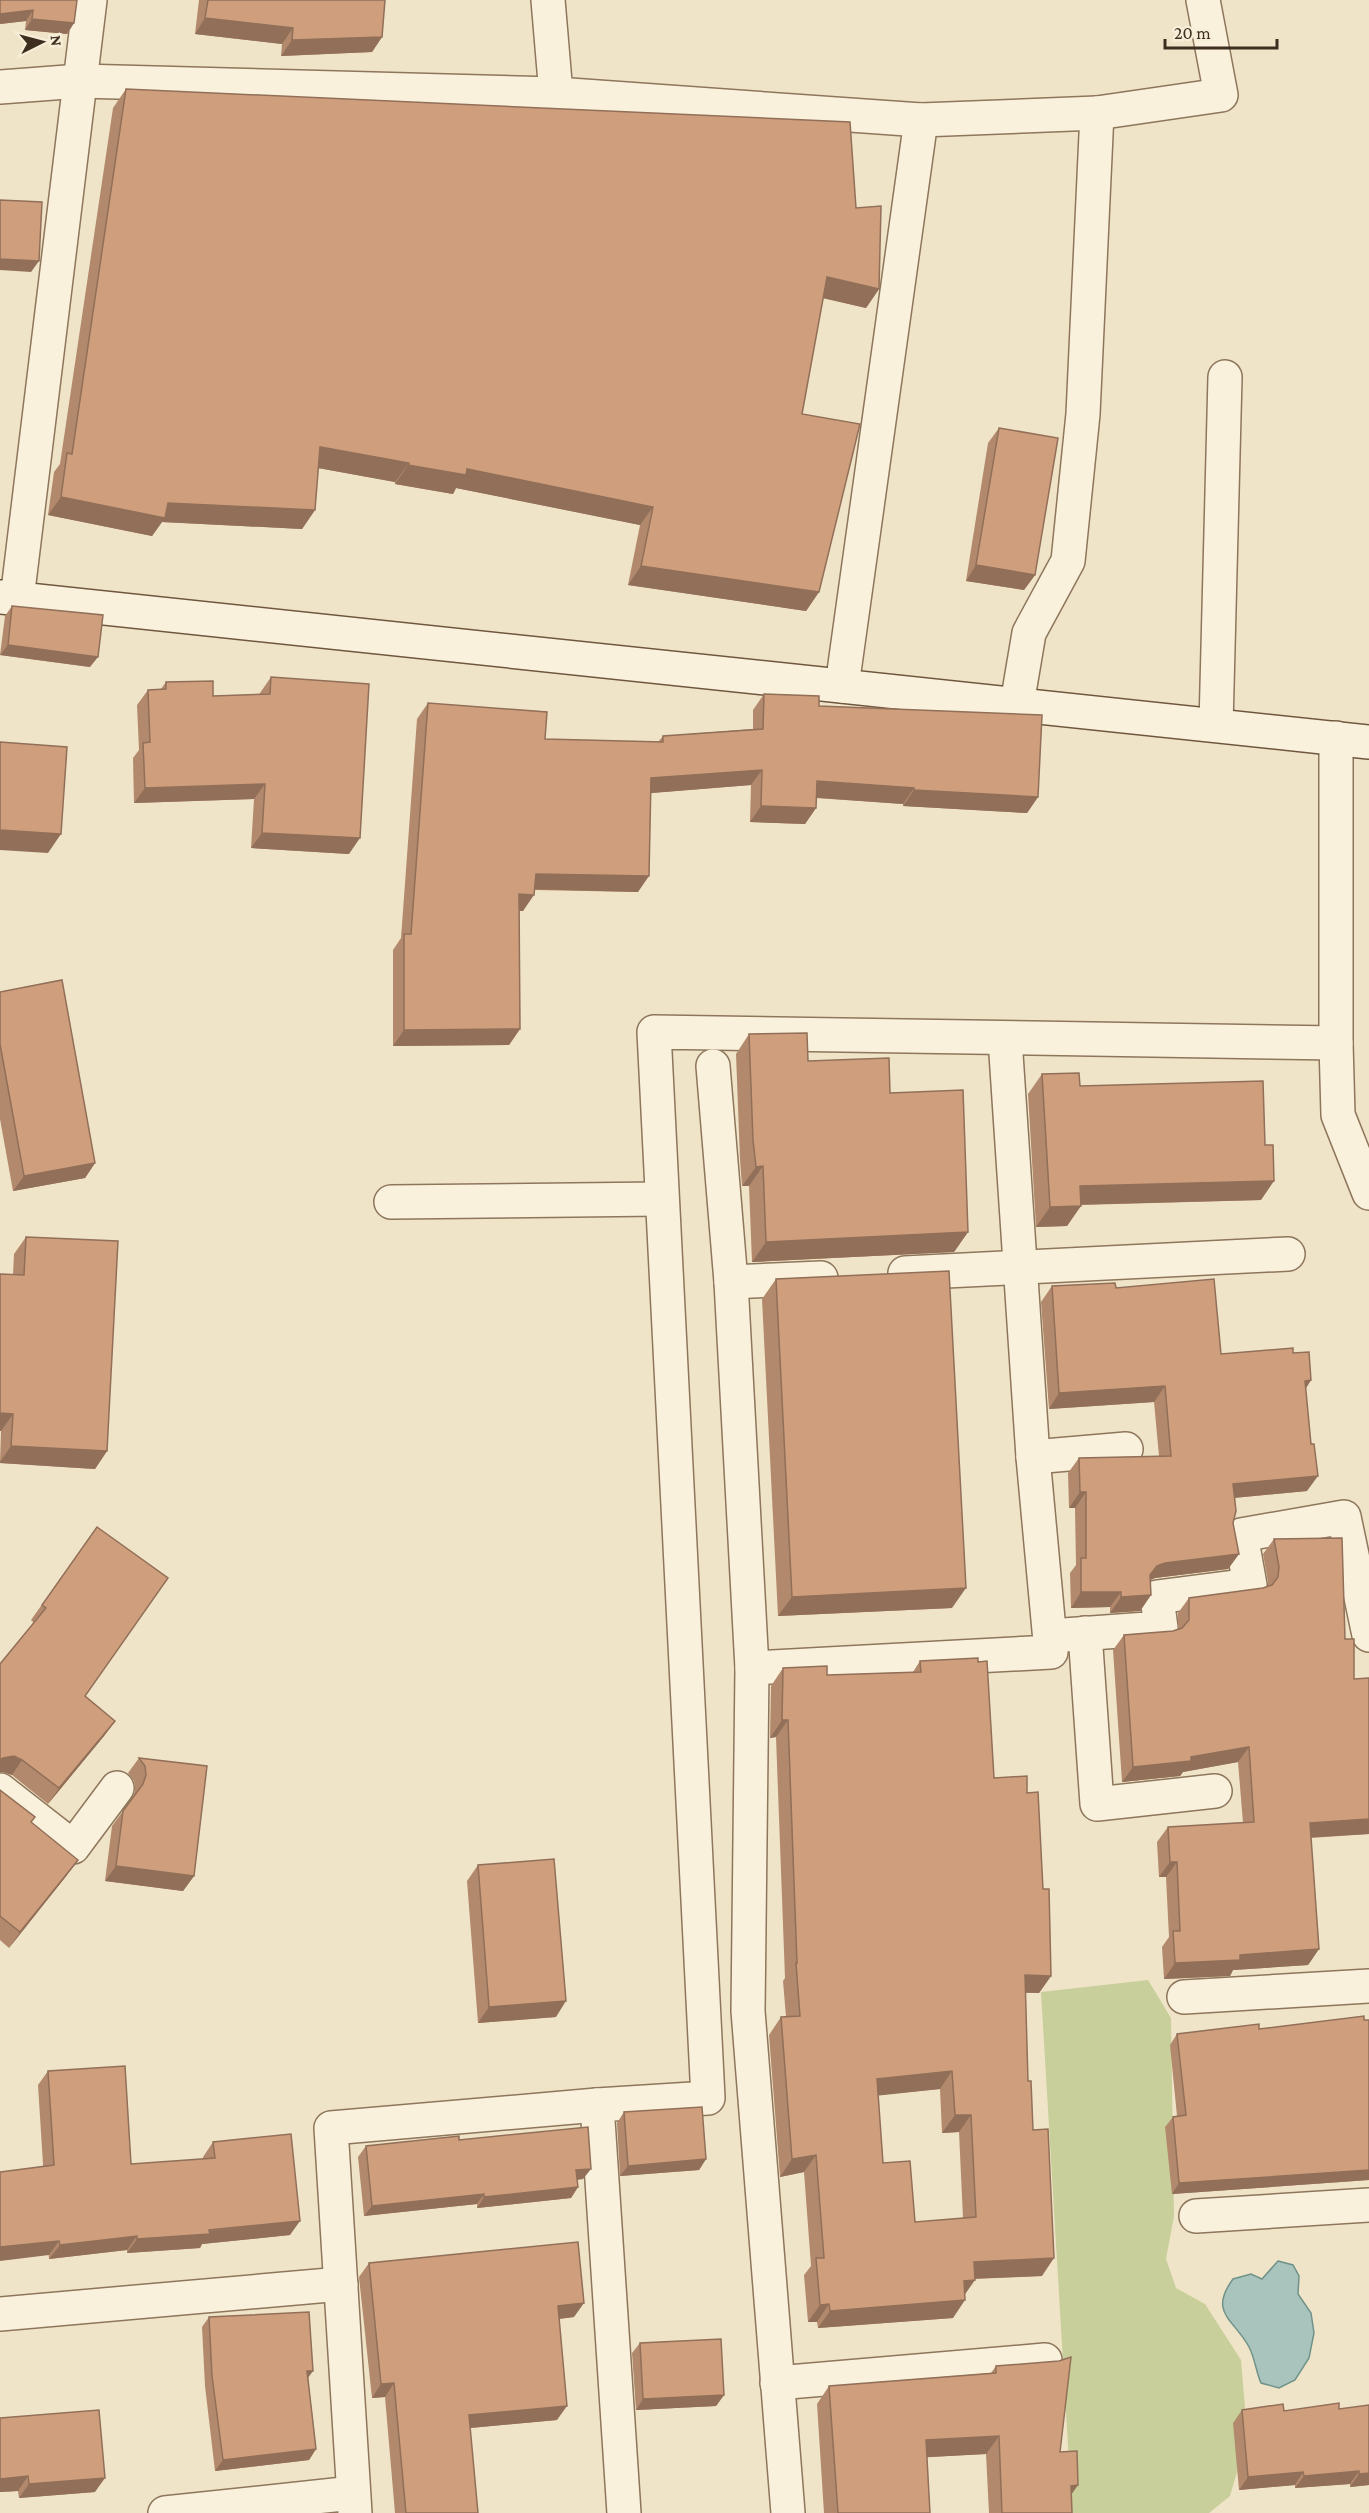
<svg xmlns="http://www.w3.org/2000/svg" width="1369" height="2513" font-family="'Crimson Pro',serif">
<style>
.green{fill:#c9cf9b}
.water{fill:#a9c4bc;stroke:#6f938a;stroke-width:1.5}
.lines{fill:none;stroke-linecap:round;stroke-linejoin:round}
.minor-casing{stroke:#8d765c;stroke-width:36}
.secondary-casing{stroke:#6f573f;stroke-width:36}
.minor{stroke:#faf1dc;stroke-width:33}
.secondary{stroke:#faf1dc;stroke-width:33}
.wall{fill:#b2896c;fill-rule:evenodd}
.shaded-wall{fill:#916f58}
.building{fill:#cf9f7d;stroke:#916f58;stroke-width:1.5;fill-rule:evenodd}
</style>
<rect width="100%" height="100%" fill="#f0e4c8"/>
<!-- green -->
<path class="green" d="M 1148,1980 L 1171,2018 L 1174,2216 L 1166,2259 L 1176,2288 L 1205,2304 L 1241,2360 L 1245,2407 L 1243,2451 L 1230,2496 L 1209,2513 L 1072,2513 L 1041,1992 Z"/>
<!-- water -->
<path class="water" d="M 1278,2261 L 1293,2265 L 1299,2276 L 1298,2294 L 1311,2313 L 1314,2333 L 1309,2358 L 1295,2380 L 1279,2388 L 1261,2383 C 1256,2372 1255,2358 1249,2347 C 1234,2319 1208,2313 1233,2279 L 1251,2274 L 1262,2279 Z"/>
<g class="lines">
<defs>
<g id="minor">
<path d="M 548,0 L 556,94"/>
<path d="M 0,87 L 80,81 L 556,94 L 921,120 L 842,686"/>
<path d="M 921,120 L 1097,113 L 1221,95 L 1203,0"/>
<path d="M 17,599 L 90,0"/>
<path d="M 1017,704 L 1029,633 L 1068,561 L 1083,414 L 1097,113"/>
<path d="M 1216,725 L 1225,377"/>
<path d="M 1336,738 L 1336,1043 L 1338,1115 L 1369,1193"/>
<path d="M 713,1066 L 731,1282 L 821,1278"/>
<path d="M 391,1202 L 660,1199"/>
<path d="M 905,1273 L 1288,1254"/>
<path d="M 731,1282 L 752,1668 L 748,2011 L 788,2513"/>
<path d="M 1033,1457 L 1126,1449"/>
<path d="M 1085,1633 L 1097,1804 L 1215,1791"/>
<path d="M 1050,1636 L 1161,1628 L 1157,1597 L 1250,1585 L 1241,1535 L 1344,1517 L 1369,1635"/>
<path d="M 752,1668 L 1051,1652 L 1033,1457 L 1005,1039"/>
<path d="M 0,1790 L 73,1847 L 117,1788"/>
<path d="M 1184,1997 L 1369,1986"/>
<path d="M 1196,2216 L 1369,2205"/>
<path d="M 0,2314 L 341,2284"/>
<path d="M 777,2383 L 1045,2360"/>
<path d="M 165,2513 L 353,2493"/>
<path d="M 355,2513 L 331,2128 L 597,2105"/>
<path d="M 624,2513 L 597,2105 L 708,2098 L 654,1032 L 1336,1043"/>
</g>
<path id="secondary" d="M 0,597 L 1369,742"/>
</defs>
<!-- minor casing -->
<use href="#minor" class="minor-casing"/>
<!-- secondary casing -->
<use href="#secondary" class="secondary-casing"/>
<!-- minor -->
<use href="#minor" class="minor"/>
<!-- secondary -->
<use href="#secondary" class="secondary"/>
</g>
<!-- wall -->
<g class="wall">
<path d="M 0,0 L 74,23 L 67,34 L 25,30 L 26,21 L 0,24 Z"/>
<path d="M 199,0 L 385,0 L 382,37 L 372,52 L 281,56 L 282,44 L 195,34 Z"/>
<path d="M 126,89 L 856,208 L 879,289 L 866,308 L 823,298 L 802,414 L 819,592 L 806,611 L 628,585 L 640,525 L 456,488 L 453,494 L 395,484 L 395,482 L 318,468 L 315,510 L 302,529 L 162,522 L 152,536 L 48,515 L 54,472 L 60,464 L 113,108 Z"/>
<path d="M 999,428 L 1035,575 L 1024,590 L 966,581 L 988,443 Z"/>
<path d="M 12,606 L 90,667 L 0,655 L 5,616 Z"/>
<path d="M 271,677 L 349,854 L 251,848 L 254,799 L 134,803 L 133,758 L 139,750 L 137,705 L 148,690 L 161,689 L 166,682 L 213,696 L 260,694 L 260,693 Z"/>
<path d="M 764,694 L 819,706 L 1038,797 L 1027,813 L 903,806 L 903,804 L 816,798 L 816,808 L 805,824 L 750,822 L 751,785 L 650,793 L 638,892 L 534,890 L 523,911 L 519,911 L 520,1029 L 509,1045 L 393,1046 L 393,950 L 401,938 L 417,719 L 428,703 L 545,739 L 658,742 L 663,736 L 753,729 L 753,710 Z"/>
<path d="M 0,992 L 95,1163 L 85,1178 L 13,1191 L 0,1119 Z"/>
<path d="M 749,1034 L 808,1061 L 890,1093 L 968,1232 L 954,1252 L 752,1262 L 749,1186 L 742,1186 L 740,1160 L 736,1054 Z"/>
<path d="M 1042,1074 L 1080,1086 L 1261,1200 L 1081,1205 L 1067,1226 L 1036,1227 L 1028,1094 Z"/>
<path d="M 26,1237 L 107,1451 L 95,1469 L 0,1463 L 1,1431 L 0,1431 L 0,1274 L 13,1275 L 14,1254 Z"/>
<path d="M 776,1279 L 952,1608 L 778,1616 L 762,1299 Z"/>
<path d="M 1052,1286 L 1116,1288 L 1221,1354 L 1293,1353 L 1311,1380 L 1306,1388 L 1307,1491 L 1234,1498 L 1233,1523 L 1239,1554 L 1228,1569 L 1155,1578 L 1150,1580 L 1151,1595 L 1140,1611 L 1110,1613 L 1110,1607 L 1071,1608 L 1070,1573 L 1076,1565 L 1075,1508 L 1069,1508 L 1068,1473 L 1079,1458 L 1159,1456 L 1154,1402 L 1049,1409 L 1041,1302 Z"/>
<path d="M 97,1527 L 85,1696 L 115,1721 L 104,1736 L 48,1804 L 12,1775 L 3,1772 L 34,1623 L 31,1620 Z"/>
<path d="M 1274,1539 L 1345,1639 L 1354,1679 L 1369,1678 L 1369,1834 L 1311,1838 L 1319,1949 L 1308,1965 L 1233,1970 L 1230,1976 L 1164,1979 L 1162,1947 L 1169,1937 L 1166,1877 L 1159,1877 L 1157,1842 L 1168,1827 L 1243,1823 L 1238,1762 L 1183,1772 L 1180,1776 L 1122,1782 L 1113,1650 L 1124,1635 L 1173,1631 L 1178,1630 L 1178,1613 L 1189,1598 L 1263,1588 L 1268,1586 L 1268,1582 L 1263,1554 Z"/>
<path d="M 920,1661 L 994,1778 L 1027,1793 L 1043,1889 L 1051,1976 L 1039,1993 L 1025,1993 L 1028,2081 L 1042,2276 L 975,2279 L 965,2294 L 953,2318 L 818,2328 L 817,2322 L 808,2322 L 804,2275 L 811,2266 L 804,2172 L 780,2177 L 769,2035 L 781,2017 L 786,2017 L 783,1981 L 785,1978 L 776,1737 L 770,1738 L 771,1686 L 783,1668 L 827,1675 L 913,1672 ZM 940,2089 L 942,2133 L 959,2132 L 963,2218 L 915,2222 L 883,2163 L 878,2095 Z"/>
<path d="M 139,1758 L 207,1766 L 194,1876 L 183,1891 L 105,1881 L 112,1826 L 133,1797 L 135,1791 L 134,1781 L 128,1773 Z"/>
<path d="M 0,1790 L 31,1822 L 67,1875 L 9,1948 L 0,1940 Z"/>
<path d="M 478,1865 L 556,2017 L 478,2023 L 467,1881 Z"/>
<path d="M 1369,2020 L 1369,2180 L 1172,2194 L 1165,2127 L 1173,2117 L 1177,2116 L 1170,2045 L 1177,2034 L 1259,2029 Z"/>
<path d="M 48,2071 L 131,2164 L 203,2159 L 203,2157 L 213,2142 L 290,2235 L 202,2244 L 200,2248 L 127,2253 L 127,2250 L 49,2259 L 38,2085 Z"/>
<path d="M 624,2112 L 706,2159 L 699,2170 L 620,2176 L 617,2123 Z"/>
<path d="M 459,2140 L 583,2179 L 577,2180 L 578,2187 L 571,2198 L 477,2208 L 477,2204 L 364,2216 L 358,2157 L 366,2146 Z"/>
<path d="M 369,2263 L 574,2317 L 559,2319 L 557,2420 L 470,2428 L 478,2513 L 395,2513 L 385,2397 L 372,2398 L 359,2277 Z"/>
<path d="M 209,2317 L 308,2377 L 316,2449 L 309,2460 L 215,2471 L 205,2386 L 202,2327 Z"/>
<path d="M 640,2343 L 724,2395 L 716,2406 L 636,2410 L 632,2353 Z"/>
<path d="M 996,2366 L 1060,2452 L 1078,2485 L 1071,2495 L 1072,2513 L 989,2513 L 986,2454 L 927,2457 L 930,2513 L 824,2513 L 817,2404 L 829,2386 L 991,2373 Z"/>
<path d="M 1339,2409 L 1369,2485 L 1350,2487 L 1350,2484 L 1295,2488 L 1295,2485 L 1239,2490 L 1233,2423 L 1242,2410 L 1284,2411 Z"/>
<path d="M 0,2418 L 95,2492 L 19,2498 L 18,2491 L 0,2492 Z"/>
</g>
<!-- shaded-wall -->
<g class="shaded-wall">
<path d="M 33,10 L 26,21 L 0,24 L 0,14 Z"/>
<path d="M 205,18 L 293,28 L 282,44 L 195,34 Z"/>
<path d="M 32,19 L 74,23 L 67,34 L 25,30 Z"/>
<path d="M 382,37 L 372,52 L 281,56 L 292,40 Z"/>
<path d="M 0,259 L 39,261 L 31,272 L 0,270 Z"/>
<path d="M 827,277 L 879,289 L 866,308 L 814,296 Z"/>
<path d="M 320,447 L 409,463 L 395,482 L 307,466 Z"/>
<path d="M 408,465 L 467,469 L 653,507 L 640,525 L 456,488 L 453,494 L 395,484 Z"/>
<path d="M 61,497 L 168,503 L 315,510 L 302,529 L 162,522 L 152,536 L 48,515 Z"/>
<path d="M 976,565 L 1035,575 L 1024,590 L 966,581 Z"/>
<path d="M 641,566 L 819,592 L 806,611 L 628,585 Z"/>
<path d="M 8,645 L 98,657 L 90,667 L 0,655 Z"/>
<path d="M 762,770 L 751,785 L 640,794 L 651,778 Z"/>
<path d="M 817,781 L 914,788 L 903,804 L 806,797 Z"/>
<path d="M 265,784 L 254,799 L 134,803 L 145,788 Z"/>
<path d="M 914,790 L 1038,797 L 1027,813 L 903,806 Z"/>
<path d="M 761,806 L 816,808 L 805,824 L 750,822 Z"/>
<path d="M 0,830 L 61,834 L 48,853 L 0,850 Z"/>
<path d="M 262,833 L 360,838 L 349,854 L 251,848 Z"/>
<path d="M 536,874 L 649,876 L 638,892 L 524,889 Z"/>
<path d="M 519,894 L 534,895 L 523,911 L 508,910 Z"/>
<path d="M 520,1029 L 509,1045 L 393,1046 L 404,1030 Z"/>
<path d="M 95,1163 L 85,1178 L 13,1191 L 24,1176 Z"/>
<path d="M 763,1166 L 749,1186 L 742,1186 L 756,1167 Z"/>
<path d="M 1274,1181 L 1261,1200 L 1066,1205 L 1080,1186 Z"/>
<path d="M 1081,1206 L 1067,1226 L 1036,1227 L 1050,1207 Z"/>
<path d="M 968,1232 L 954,1252 L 752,1262 L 766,1242 Z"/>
<path d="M 1311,1380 L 1301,1396 L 1305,1381 Z"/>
<path d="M 1165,1386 L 1154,1402 L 1049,1409 L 1059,1393 Z"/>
<path d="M 0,1413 L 13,1414 L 1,1431 L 0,1431 Z"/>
<path d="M 11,1446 L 107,1451 L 95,1469 L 0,1463 L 0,1462 Z"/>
<path d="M 1318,1476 L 1307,1491 L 1222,1499 L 1233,1484 Z"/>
<path d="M 1080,1492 L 1086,1492 L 1075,1508 L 1069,1508 Z"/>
<path d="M 1239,1554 L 1228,1569 L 1155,1578 L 1146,1582 L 1140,1590 L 1157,1566 L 1165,1563 Z"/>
<path d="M 966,1588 L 952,1608 L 778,1616 L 792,1597 Z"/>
<path d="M 1081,1592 L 1121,1592 L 1110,1607 L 1071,1608 Z"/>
<path d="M 1151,1595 L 1140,1611 L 1110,1613 L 1121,1597 Z"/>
<path d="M 782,1720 L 788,1720 L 776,1737 L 770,1738 Z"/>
<path d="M 115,1721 L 104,1736 L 48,1804 L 59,1788 Z"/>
<path d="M 1249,1747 L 1238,1762 L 1183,1772 L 1180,1776 L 1122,1782 L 1133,1767 Z"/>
<path d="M 14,1756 L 22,1760 L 12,1775 L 3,1772 L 0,1772 L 0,1760 L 3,1758 Z"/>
<path d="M 1369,1819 L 1369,1834 L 1299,1838 L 1310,1823 Z"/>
<path d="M 78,1860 L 67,1875 L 9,1948 L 20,1932 Z"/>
<path d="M 1170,1862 L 1177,1862 L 1166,1877 L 1159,1877 Z"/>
<path d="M 116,1866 L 194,1876 L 183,1891 L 105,1881 Z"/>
<path d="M 1319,1949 L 1308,1965 L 1233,1970 L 1230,1976 L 1164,1979 L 1175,1963 L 1240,1955 Z"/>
<path d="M 1025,1975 L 1051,1976 L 1039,1993 L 1013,1992 Z"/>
<path d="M 566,2001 L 556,2017 L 478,2023 L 489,2007 Z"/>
<path d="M 952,2071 L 940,2089 L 865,2097 L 877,2079 Z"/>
<path d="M 955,2115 L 971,2115 L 959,2132 L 942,2133 Z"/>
<path d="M 816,2155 L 804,2172 L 780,2177 L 792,2159 Z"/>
<path d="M 706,2159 L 699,2170 L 620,2176 L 628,2166 Z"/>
<path d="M 591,2169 L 583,2179 L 569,2180 L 576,2170 Z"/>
<path d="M 1369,2170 L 1369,2180 L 1172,2194 L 1179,2183 Z"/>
<path d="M 578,2187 L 571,2198 L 477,2208 L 484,2197 Z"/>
<path d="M 484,2194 L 477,2204 L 364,2216 L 372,2206 Z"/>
<path d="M 300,2221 L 290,2235 L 202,2244 L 200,2248 L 127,2253 L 137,2239 Z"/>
<path d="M 137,2236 L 127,2250 L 49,2259 L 60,2245 Z"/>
<path d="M 59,2241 L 49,2255 L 0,2261 L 0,2247 Z"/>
<path d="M 1054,2258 L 1042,2276 L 962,2279 L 974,2262 Z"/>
<path d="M 975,2280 L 963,2297 L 964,2281 Z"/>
<path d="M 965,2300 L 953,2318 L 818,2328 L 830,2311 Z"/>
<path d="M 584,2303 L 574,2317 L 549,2320 L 558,2306 Z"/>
<path d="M 829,2304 L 817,2322 L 808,2322 L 820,2305 Z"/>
<path d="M 307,2371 L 313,2371 L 305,2382 Z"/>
<path d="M 394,2383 L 385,2397 L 372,2398 L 381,2384 Z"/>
<path d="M 724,2395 L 716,2406 L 636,2410 L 643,2399 Z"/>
<path d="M 567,2406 L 557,2420 L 460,2429 L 469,2415 Z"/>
<path d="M 999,2436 L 986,2454 L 913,2458 L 926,2440 Z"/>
<path d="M 316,2449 L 309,2460 L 215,2471 L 223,2460 Z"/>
<path d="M 1359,2471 L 1350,2484 L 1295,2488 L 1304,2476 Z"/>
<path d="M 1303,2472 L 1295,2485 L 1239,2490 L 1248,2477 Z"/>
<path d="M 1369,2473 L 1369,2485 L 1350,2487 L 1359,2474 Z"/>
<path d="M 28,2476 L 18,2491 L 0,2492 L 0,2479 Z"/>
<path d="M 105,2478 L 95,2492 L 19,2498 L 29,2484 Z"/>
<path d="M 1078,2485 L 1065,2503 L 1071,2486 Z"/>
</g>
<!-- building -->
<g class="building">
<path d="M 0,0 L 77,0 L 74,23 L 32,19 L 33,10 L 0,14 Z"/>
<path d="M 208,0 L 385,0 L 382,37 L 292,40 L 293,28 L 205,18 Z"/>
<path d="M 126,89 L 850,122 L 856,208 L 881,206 L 879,289 L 827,277 L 802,414 L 860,424 L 819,592 L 641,566 L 653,507 L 467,469 L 466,475 L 408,465 L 409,463 L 320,447 L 315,510 L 168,503 L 165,518 L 61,497 L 67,453 L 72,454 Z"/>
<path d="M 0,200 L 42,202 L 39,261 L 0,259 Z"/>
<path d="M 999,428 L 1058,438 L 1035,575 L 976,565 Z"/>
<path d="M 12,606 L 103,615 L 98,657 L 8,645 Z"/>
<path d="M 271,677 L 369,684 L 360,838 L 262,833 L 265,784 L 145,788 L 143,743 L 150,742 L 148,690 L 166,689 L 166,682 L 213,681 L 213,696 L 270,694 Z"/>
<path d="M 764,694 L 819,696 L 819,706 L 1042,715 L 1038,797 L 914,790 L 914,788 L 817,781 L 816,808 L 761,806 L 762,770 L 651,778 L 649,876 L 536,874 L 534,895 L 519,894 L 520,1029 L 404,1030 L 404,934 L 411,934 L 428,703 L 547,712 L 545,739 L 663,742 L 663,736 L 763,729 Z"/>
<path d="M 0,742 L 67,747 L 61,834 L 0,830 Z"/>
<path d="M 62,980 L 95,1163 L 24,1176 L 0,1044 L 0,992 Z"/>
<path d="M 807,1033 L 808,1061 L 889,1058 L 890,1093 L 963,1090 L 968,1232 L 766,1242 L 763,1166 L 756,1167 L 753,1140 L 749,1034 Z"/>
<path d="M 1079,1073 L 1080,1086 L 1263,1081 L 1265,1145 L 1273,1145 L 1274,1181 L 1080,1186 L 1081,1206 L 1050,1207 L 1042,1074 Z"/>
<path d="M 26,1237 L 118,1241 L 107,1451 L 11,1446 L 13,1414 L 0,1413 L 0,1274 L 24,1275 Z"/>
<path d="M 949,1271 L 966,1588 L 792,1597 L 776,1279 Z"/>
<path d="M 1214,1279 L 1221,1354 L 1293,1348 L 1293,1353 L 1309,1352 L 1311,1380 L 1305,1381 L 1311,1444 L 1314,1444 L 1318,1476 L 1233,1484 L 1236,1511 L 1233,1523 L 1239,1554 L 1165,1563 L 1157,1566 L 1150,1575 L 1151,1595 L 1121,1597 L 1121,1592 L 1081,1592 L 1081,1558 L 1086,1558 L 1086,1492 L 1080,1492 L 1079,1458 L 1171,1456 L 1165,1386 L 1059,1393 L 1052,1286 L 1115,1283 L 1116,1288 Z"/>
<path d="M 97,1527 L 168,1578 L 85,1696 L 115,1721 L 59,1788 L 22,1760 L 14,1756 L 3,1758 L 0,1760 L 0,1664 L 46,1608 L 42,1605 Z"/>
<path d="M 1342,1538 L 1345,1639 L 1354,1639 L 1354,1679 L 1369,1678 L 1369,1819 L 1310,1823 L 1319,1949 L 1240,1955 L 1240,1960 L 1175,1963 L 1173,1931 L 1180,1931 L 1177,1862 L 1170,1862 L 1168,1827 L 1254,1822 L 1249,1747 L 1191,1757 L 1191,1761 L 1133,1767 L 1124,1635 L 1173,1631 L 1182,1628 L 1189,1620 L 1189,1598 L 1263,1588 L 1272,1585 L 1278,1577 L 1279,1567 L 1274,1539 Z"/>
<path d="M 978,1658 L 978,1662 L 987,1661 L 994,1778 L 1027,1776 L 1027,1793 L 1038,1792 L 1043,1889 L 1049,1889 L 1051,1976 L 1025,1975 L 1028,2081 L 1031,2081 L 1033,2130 L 1048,2129 L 1054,2258 L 974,2262 L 975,2280 L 964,2281 L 965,2300 L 830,2311 L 829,2304 L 820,2305 L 816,2258 L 824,2258 L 816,2155 L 792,2159 L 781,2017 L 800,2016 L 796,1963 L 797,1963 L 788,1720 L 782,1720 L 783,1668 L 827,1666 L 827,1675 L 921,1672 L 920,1661 ZM 952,2071 L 955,2115 L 971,2115 L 976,2217 L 915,2222 L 910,2161 L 883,2163 L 877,2079 Z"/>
<path d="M 139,1758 L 207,1766 L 194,1876 L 116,1866 L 123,1811 L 143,1784 L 146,1775 L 145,1766 Z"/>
<path d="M 0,1790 L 35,1817 L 31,1822 L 78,1860 L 20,1932 L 0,1916 Z"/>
<path d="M 554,1859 L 566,2001 L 489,2007 L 478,1865 Z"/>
<path d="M 1364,2016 L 1364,2020 L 1369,2020 L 1369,2170 L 1179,2183 L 1173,2117 L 1186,2115 L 1177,2034 L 1259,2024 L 1259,2029 Z"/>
<path d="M 125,2066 L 131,2164 L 215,2158 L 213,2142 L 291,2134 L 300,2221 L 209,2230 L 210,2234 L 137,2239 L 137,2236 L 60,2245 L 59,2241 L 0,2247 L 0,2172 L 54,2165 L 48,2071 Z"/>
<path d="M 702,2107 L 706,2159 L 628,2166 L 624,2112 Z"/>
<path d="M 588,2127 L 591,2169 L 576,2170 L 578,2187 L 484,2197 L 484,2194 L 372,2206 L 366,2146 L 459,2136 L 459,2140 Z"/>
<path d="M 578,2242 L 584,2303 L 558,2306 L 567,2406 L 469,2415 L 478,2513 L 406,2513 L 394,2383 L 381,2384 L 369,2263 Z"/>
<path d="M 309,2312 L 313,2371 L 307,2371 L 316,2449 L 223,2460 L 212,2376 L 209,2317 Z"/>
<path d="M 721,2339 L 724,2395 L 643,2399 L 640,2343 Z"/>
<path d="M 1071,2357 L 1060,2452 L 1077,2451 L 1078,2485 L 1071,2486 L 1072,2513 L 1002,2513 L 999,2436 L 926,2440 L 930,2513 L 838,2513 L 829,2386 L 996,2373 L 996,2366 L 1059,2361 Z"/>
<path d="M 1339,2403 L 1339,2409 L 1369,2405 L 1369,2473 L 1359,2474 L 1359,2471 L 1304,2476 L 1303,2472 L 1248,2477 L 1242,2410 L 1283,2404 L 1284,2411 Z"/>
<path d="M 99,2410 L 105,2478 L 29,2484 L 28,2476 L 0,2479 L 0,2418 Z"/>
</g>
<!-- north arrow -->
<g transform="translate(42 42) rotate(84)" stroke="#f7eed8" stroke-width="4.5" paint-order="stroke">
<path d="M0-4.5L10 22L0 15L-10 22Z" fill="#3d2e20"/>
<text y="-9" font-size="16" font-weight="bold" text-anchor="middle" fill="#3d2e20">N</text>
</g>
<!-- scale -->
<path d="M1165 39v9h112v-9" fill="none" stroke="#3d2e20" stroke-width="3"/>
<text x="1174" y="39" font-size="18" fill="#3d2e20" stroke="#f7eed8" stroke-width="4.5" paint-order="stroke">20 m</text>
</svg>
